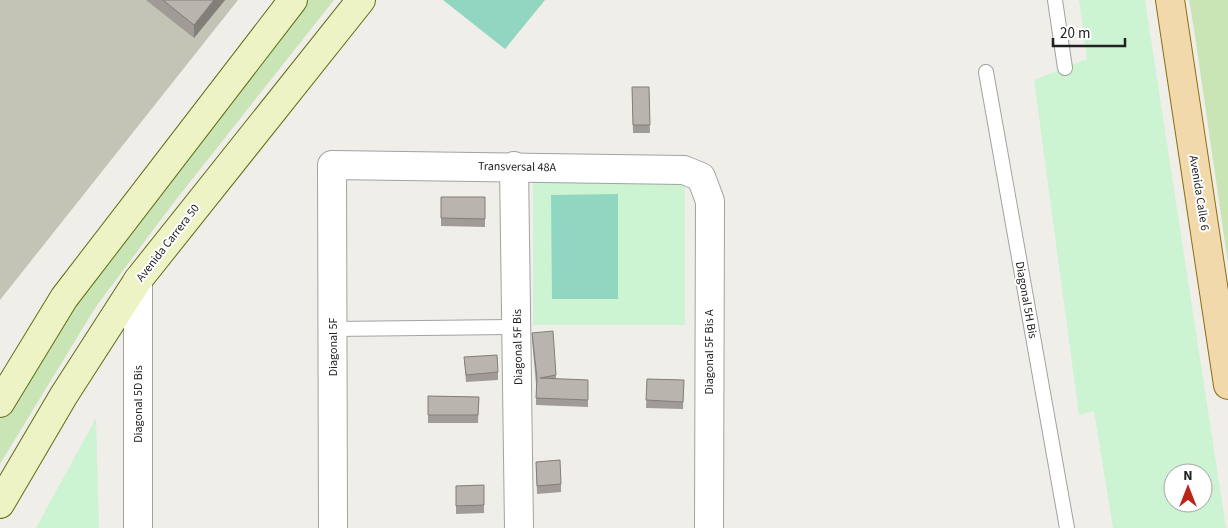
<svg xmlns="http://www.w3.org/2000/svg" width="1228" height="528" font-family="'Source Sans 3',sans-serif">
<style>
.construction{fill:#c3c4b5}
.grass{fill:#c9e4b5}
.park{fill:#ccf4d3;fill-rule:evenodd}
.pitch{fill:#91d6c0}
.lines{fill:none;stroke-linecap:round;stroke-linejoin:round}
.lane-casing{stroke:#a2a2a2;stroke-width:16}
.street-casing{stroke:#a2a2a2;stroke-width:30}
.secondary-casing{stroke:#5d6e12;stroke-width:30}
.primary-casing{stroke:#8d6e12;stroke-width:30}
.lane{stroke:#fff;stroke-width:14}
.street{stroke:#fff;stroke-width:28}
.secondary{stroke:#edf3c4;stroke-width:28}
.primary{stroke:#f2d9ac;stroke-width:28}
.wall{fill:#a09b96}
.shaded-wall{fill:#827e7a}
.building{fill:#bab4af;stroke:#827e7a}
.labels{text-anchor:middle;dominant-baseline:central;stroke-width:4;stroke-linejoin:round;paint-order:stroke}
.street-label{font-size:12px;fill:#212121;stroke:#fff}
</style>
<rect width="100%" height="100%" fill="#f0eee9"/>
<!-- construction -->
<path class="construction" d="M 0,0 L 238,0 L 0,300 Z"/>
<!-- grass -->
<g class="grass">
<path d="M 308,0 L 334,0 L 171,206 L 95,308 L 0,464 L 0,419 L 78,297 L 223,106 Z"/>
<path d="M 1189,0 L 1228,0 L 1228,263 L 1194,29 Z"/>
</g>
<!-- park -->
<g class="park">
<path d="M 1079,0 L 1145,0 L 1226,528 L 1113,528 L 1094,411 L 1079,415 L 1034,80 L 1087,59 ZM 1173,473 L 1203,473 L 1203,503 L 1173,503 Z"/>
<rect x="533" y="181" width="152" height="144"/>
<path d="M 96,418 L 99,528 L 36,528 Z"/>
</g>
<!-- pitch -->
<g class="pitch">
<path d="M 443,0 L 545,0 L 505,49 Z"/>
<path d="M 618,194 L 618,299 L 552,299 L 551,195 Z"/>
</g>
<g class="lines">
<defs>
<g id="lane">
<path d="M 1055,0 L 1065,68"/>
<path d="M 986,72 L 1067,528"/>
<path d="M 334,329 L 518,327"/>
</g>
<g id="street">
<path d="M 514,166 L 519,528"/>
<path d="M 138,280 L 138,528"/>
<path d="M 333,528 L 332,165 L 684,170 L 701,177 L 710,201 L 709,528"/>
</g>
<g id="secondary">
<path d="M 0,403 L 64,298 L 293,0"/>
<path d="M 0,504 L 64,395 L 138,280 L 361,0"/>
</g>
<path id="primary" d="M 1170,0 L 1228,385"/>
</defs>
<!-- lane casing -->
<use href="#lane" class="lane-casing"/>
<!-- street casing -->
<use href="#street" class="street-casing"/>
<!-- secondary casing -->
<use href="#secondary" class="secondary-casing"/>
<!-- primary casing -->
<use href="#primary" class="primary-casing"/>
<!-- lane -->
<use href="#lane" class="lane"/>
<!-- street -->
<use href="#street" class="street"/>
<!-- secondary -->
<use href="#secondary" class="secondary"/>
<!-- primary -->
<use href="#primary" class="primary"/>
</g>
<!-- wall -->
<g class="wall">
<path d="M 146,0 L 225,0 L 194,38 Z"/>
<path d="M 632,87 L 649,87 L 650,133 L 633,133 Z"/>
<path d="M 441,197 L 485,197 L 485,227 L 441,226 Z"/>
<path d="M 532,333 L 556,375 L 556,379 L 588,380 L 588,407 L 536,405 L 536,384 L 532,340 Z"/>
<path d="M 464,357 L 498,372 L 498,380 L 466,382 Z"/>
<path d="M 647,379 L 684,380 L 683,409 L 646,408 Z"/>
<path d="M 428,396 L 479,397 L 478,423 L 428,423 Z"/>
<path d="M 536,462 L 561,484 L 561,492 L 537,494 Z"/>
<path d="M 484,485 L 484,513 L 456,514 L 456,486 Z"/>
</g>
<!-- shaded-wall -->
<path class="shaded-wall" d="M 214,0 L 225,0 L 194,38 L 194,25 Z"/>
<!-- building -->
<g class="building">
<path d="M 163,0 L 214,0 L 194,25 Z"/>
<path d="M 632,87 L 649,87 L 650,125 L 633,125 Z"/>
<path d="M 441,197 L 485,197 L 485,219 L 441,218 Z"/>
<path d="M 553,331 L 556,375 L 540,378 L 588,380 L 588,400 L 536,398 L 537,378 L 532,333 Z"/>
<path d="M 497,355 L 498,372 L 466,375 L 464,357 Z"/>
<path d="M 647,379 L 684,380 L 683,402 L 646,400 Z"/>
<path d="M 428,396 L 479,397 L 478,415 L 428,415 Z"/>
<path d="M 560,460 L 561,484 L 537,486 L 536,462 Z"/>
<path d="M 484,485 L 484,505 L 456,506 L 456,486 Z"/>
</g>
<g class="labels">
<!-- street labels -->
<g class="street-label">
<text transform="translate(517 167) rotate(1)">Transversal 48A</text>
<text transform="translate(1199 193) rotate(81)">Avenida Calle 6</text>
<text transform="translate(168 243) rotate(-52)">Avenida Carrera 50</text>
<text transform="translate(1026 300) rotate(80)">Diagonal 5H Bis</text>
<text transform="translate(333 347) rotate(-90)">Diagonal 5F</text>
<text transform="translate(518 347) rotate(-91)">Diagonal 5F Bis</text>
<text transform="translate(709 352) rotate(-90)">Diagonal 5F Bis A</text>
<text transform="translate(138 404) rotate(-90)">Diagonal 5D Bis</text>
</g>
</g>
<!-- north arrow -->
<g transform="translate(1188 488)"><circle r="24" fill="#ffffff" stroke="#a6a6a6"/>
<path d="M0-4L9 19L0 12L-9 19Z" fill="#bb2418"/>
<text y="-8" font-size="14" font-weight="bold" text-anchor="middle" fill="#212121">N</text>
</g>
<!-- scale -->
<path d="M1053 38v8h72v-8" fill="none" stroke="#212121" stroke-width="2.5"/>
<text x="1060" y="38" font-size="15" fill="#212121" stroke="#ffffff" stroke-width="4" paint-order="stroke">20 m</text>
</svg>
